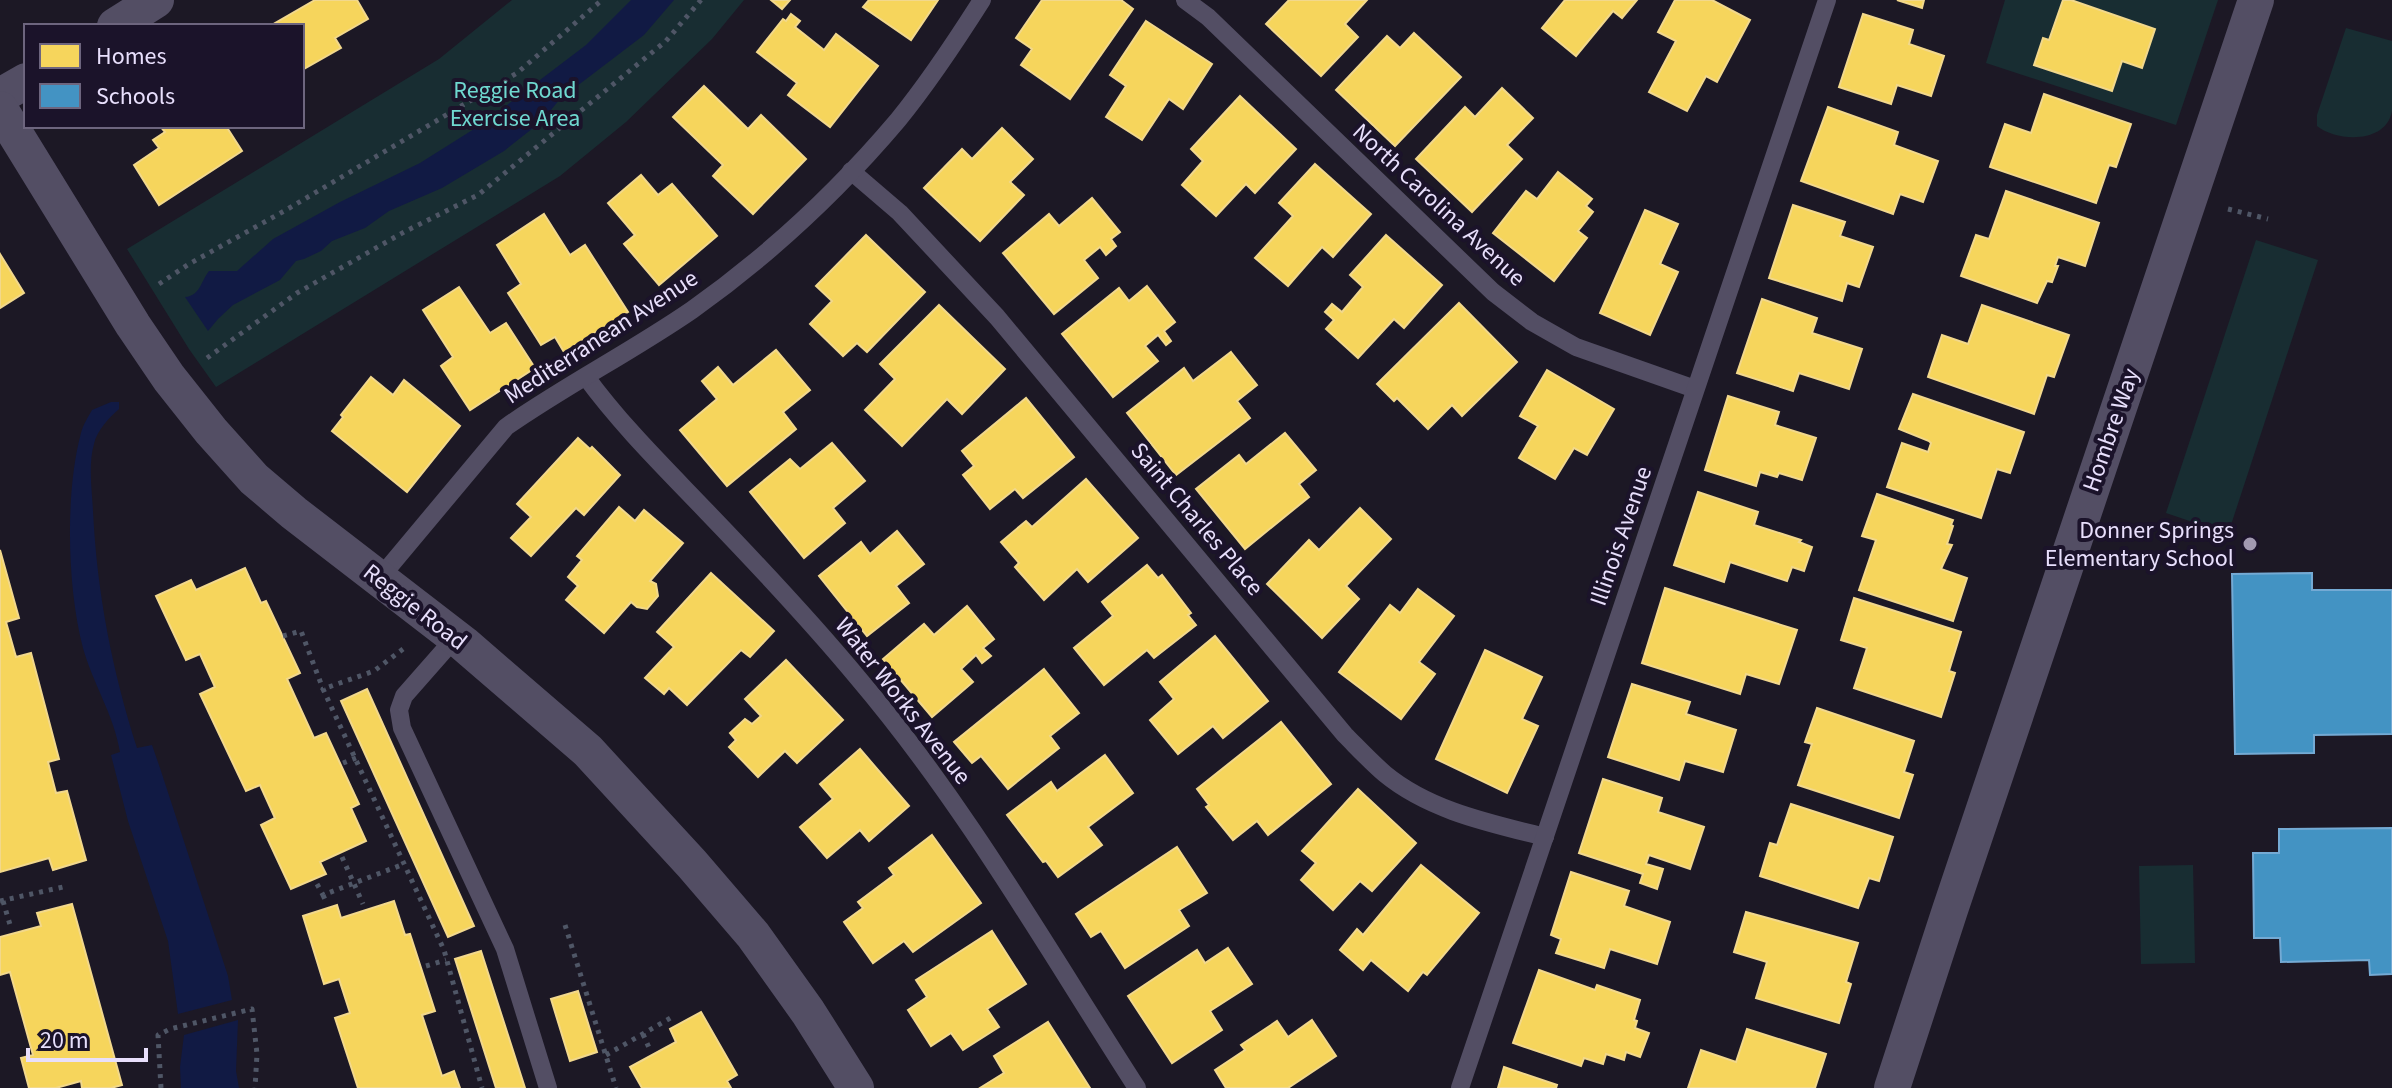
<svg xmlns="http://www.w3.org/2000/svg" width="2392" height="1088" font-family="'Source Sans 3',sans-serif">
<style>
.green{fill:#182d32}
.water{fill:#111a44}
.homes{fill:#f6d55c;stroke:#f2d88c;stroke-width:2}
.schools{fill:#4393c3;stroke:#74aad4;stroke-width:2}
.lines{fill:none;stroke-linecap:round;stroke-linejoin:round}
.path{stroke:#4f5666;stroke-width:5;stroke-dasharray:4 6;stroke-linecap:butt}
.lane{stroke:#534e64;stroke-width:18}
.street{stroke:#534e64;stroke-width:36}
.poi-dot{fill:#a199b1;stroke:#1b132a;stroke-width:3}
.labels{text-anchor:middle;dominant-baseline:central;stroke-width:8;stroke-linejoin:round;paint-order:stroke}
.park-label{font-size:24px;fill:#6fd8d0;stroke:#1b132a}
.street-label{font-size:24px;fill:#e8dffc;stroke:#1b132a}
.poi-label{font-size:24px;fill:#e8dffc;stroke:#1b132a;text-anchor:end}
</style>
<rect width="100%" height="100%" fill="#1c1825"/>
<!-- green -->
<g class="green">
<path d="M 512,0 L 744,0 L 712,39 L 626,122 L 560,176 L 216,387 L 189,349 L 127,249 L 439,59 Z"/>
<path d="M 2005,0 L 2218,0 L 2176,125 L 1986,63 Z"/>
<path d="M 2346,28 L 2392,41 C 2392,61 2392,93 2392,111 C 2386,144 2337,142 2317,126 L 2317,115 Z"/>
<path d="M 2256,240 L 2318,260 L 2228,534 L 2166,513 Z"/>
<path d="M 2193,865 L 2195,963 L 2141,964 L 2139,866 Z"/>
</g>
<!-- water -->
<g class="water">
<path d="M 631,0 L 674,0 L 644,35 L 560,99 L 542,121 L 504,151 L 442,188 L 389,211 L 365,228 L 332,241 L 321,251 L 304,259 L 296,261 L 280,280 L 233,305 L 218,319 L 208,331 L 185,297 C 200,296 201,281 209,271 L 237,271 L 273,239 L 340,202 L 420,163 L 482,124 L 586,45 Z"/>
<path d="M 111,402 L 119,402 L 119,409 C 109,418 97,430 94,444 C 88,465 92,490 93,511 C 97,593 112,670 137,748 L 152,745 L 160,768 L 228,976 L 232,1000 L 178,1014 L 168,941 L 128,821 L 111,755 L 120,752 C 114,715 93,684 83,648 C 67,588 65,492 81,433 C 83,425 88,417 92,410 Z"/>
<path d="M 238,1020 L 236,1071 L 239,1088 L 181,1088 L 180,1067 L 184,1035 Z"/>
</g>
<!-- homes -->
<g class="homes">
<path d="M 315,0 L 357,0 L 368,19 L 335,38 L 341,48 L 302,70 L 302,26 L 270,26 Z"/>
<path d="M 771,0 L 790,0 L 782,9 Z"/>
<path d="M 869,0 L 938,0 L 911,40 L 863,7 Z"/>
<path d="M 1042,0 L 1121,0 L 1133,9 L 1070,99 L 1021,65 L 1032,49 L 1016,38 Z"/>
<path d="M 1289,0 L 1367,0 L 1345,24 L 1358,37 L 1321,76 L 1266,24 Z"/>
<path d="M 1565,0 L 1637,0 L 1622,18 L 1613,11 L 1576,56 L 1542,28 Z"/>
<path d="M 1675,0 L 1712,0 L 1750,20 L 1717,82 L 1706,76 L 1687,111 L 1649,92 L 1676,41 L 1658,32 Z"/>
<path d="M 1897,0 L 1924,0 L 1922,8 Z"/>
<path d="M 2063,0 L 2071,0 L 2155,29 L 2142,68 L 2122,61 L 2112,91 L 2034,65 L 2043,38 L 2049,40 Z"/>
<path d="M 791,14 L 800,21 L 795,27 L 824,50 L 836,34 L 878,66 L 830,127 L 788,95 L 797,83 L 757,52 L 783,19 L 786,21 Z"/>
<path d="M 1863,14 L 1913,30 L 1909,44 L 1944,56 L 1931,96 L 1897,85 L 1891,104 L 1839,87 Z"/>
<path d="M 1146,21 L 1212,64 L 1183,109 L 1169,99 L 1142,140 L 1106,117 L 1126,86 L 1110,75 Z"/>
<path d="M 1414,33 L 1461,77 L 1395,146 L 1336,90 L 1387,36 L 1400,48 Z"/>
<path d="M 704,86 L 748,129 L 761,115 L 806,159 L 753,214 L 713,176 L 723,165 L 673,117 Z"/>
<path d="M 1502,88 L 1533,118 L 1507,145 L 1522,159 L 1472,212 L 1416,159 L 1465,107 L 1475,117 Z"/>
<path d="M 2044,94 L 2131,124 L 2116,167 L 2109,165 L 2096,203 L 1990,167 L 2005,124 L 2031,133 Z"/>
<path d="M 1240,96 L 1296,149 L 1255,193 L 1246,184 L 1216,216 L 1182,185 L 1203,161 L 1191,149 Z"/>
<path d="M 1828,107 L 1898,132 L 1894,145 L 1938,161 L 1923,202 L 1900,194 L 1893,214 L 1801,181 Z"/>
<path d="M 160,126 L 226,126 L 242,151 L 159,205 L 134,165 L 159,148 L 153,140 L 165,132 Z"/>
<path d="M 1002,128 L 1033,159 L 1010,182 L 1024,195 L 980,241 L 924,188 L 962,149 L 972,159 Z"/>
<path d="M 1315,164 L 1371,214 L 1333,257 L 1322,247 L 1288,286 L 1255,258 L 1293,216 L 1279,203 Z"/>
<path d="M 1558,172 L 1592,199 L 1586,206 L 1593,212 L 1578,231 L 1587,238 L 1554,281 L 1493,233 L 1526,191 L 1537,199 Z"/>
<path d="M 641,175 L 658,195 L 672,184 L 717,236 L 659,285 L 624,244 L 635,235 L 608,203 Z"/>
<path d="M 2006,191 L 2099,223 L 2085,266 L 2058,257 L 2055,266 L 2058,266 L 2052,282 L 2047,281 L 2037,303 L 1961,276 L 1976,235 L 1989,239 Z"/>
<path d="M 1092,198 L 1120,232 L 1111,239 L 1116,246 L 1106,255 L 1100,247 L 1084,260 L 1098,278 L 1054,314 L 1003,253 L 1049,214 L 1059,226 Z"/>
<path d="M 1793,205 L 1845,222 L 1840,236 L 1873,247 L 1859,287 L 1847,283 L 1842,301 L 1769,278 Z"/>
<path d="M 1645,210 L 1678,224 L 1660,264 L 1678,272 L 1650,335 L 1600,313 Z"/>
<path d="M 544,214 L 570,255 L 585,245 L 628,312 L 564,352 L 555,337 L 541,345 L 508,293 L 521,284 L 497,245 Z"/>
<path d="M 866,235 L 925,292 L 867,352 L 857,343 L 843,356 L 810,324 L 832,301 L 816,286 Z"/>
<path d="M 1386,235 L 1442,285 L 1404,328 L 1394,319 L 1358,358 L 1326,329 L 1334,320 L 1325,312 L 1332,304 L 1342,312 L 1363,287 L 1350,275 Z"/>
<path d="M 0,254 L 24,293 L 0,308 Z"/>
<path d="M 1147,286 L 1175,322 L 1164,331 L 1171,341 L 1166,345 L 1158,335 L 1145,346 L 1158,361 L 1113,397 L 1062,334 L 1119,288 L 1129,301 Z"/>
<path d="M 459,287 L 490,333 L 506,323 L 535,368 L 470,410 L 441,366 L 453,357 L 423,310 Z"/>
<path d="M 1762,299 L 1817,318 L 1812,333 L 1862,349 L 1849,389 L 1799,373 L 1793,391 L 1737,373 Z"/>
<path d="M 1459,303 L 1517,362 L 1462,416 L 1452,405 L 1428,429 L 1397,398 L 1394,401 L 1377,384 Z"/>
<path d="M 939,305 L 1005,369 L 962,414 L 947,399 L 902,446 L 865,410 L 895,379 L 880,364 Z"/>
<path d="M 1982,305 L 2069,335 L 2054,377 L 2047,375 L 2034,414 L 1928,377 L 1942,335 L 1968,344 Z"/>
<path d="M 776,350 L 810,390 L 783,412 L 796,429 L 727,486 L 680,430 L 717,399 L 702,381 L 718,367 L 733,385 Z"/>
<path d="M 1231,352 L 1257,385 L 1237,401 L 1250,418 L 1176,475 L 1127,413 L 1184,368 L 1193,381 Z"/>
<path d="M 1547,370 L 1614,409 L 1587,455 L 1574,448 L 1555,479 L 1519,458 L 1538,426 L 1520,416 Z"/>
<path d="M 371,377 L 393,395 L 404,380 L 460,426 L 407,492 L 332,431 L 343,417 L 341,415 Z"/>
<path d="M 1913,394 L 2024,432 L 2010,473 L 1997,469 L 1981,518 L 1887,487 L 1902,443 L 1928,452 L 1931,443 L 1929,441 L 1899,429 Z"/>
<path d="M 1728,396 L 1779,412 L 1775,425 L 1816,438 L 1802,480 L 1779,473 L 1777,477 L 1760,472 L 1756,486 L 1705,470 Z"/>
<path d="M 1026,398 L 1074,457 L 1023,498 L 1015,489 L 990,509 L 963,475 L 974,466 L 962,451 Z"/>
<path d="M 1285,433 L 1316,470 L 1299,484 L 1309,497 L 1245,549 L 1196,489 L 1239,455 L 1246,464 Z"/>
<path d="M 578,438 L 590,449 L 592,447 L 620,475 L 584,515 L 576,508 L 531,556 L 511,538 L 531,517 L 517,504 Z"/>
<path d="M 832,443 L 865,481 L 833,508 L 845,523 L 804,558 L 750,492 L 790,459 L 800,469 Z"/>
<path d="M 1086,479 L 1138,538 L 1088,582 L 1077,569 L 1044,600 L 1015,567 L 1019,563 L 1001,542 L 1026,521 L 1032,527 Z"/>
<path d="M 1698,492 L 1758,512 L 1754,525 L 1801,540 L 1799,542 L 1812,547 L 1804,571 L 1792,567 L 1787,581 L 1730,562 L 1724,582 L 1674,565 Z"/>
<path d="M 1877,494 L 1953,520 L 1951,525 L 1953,526 L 1947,544 L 1952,545 L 1941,569 L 1967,578 L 1953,621 L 1859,590 L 1876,540 L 1862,536 Z"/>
<path d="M 619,507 L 635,521 L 644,510 L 683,543 L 650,581 L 656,584 L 658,596 L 647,609 L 637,607 L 631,602 L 604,633 L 566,600 L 578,586 L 568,577 L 582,560 L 577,556 Z"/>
<path d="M 1360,508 L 1391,539 L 1346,586 L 1359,599 L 1322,638 L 1267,584 L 1309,540 L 1319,550 Z"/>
<path d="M 897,531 L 924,564 L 896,586 L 909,603 L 867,636 L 819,576 L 861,542 L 870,554 Z"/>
<path d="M 0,550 L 19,618 L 6,622 L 16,657 L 31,653 L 59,759 L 48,762 L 56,793 L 67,791 L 86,860 L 53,870 L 49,858 L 0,872 Z"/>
<path d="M 1147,565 L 1158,578 L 1162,575 L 1191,613 L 1188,615 L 1196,625 L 1154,658 L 1147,650 L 1104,685 L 1074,648 L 1113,616 L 1102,602 Z"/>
<path d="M 245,568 L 261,603 L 266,601 L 300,673 L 287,679 L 314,738 L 326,733 L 359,804 L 351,808 L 366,841 L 320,862 L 326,874 L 291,889 L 261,825 L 275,818 L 260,785 L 246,791 L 200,694 L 215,687 L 200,654 L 186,660 L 156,596 L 191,580 L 196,590 Z"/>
<path d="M 711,573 L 774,631 L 750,657 L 741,650 L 687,705 L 669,688 L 664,694 L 645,678 L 674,647 L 657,632 Z"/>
<path d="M 1665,588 L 1797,630 L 1779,684 L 1746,674 L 1740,694 L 1642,663 Z"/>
<path d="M 1418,589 L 1454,616 L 1419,662 L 1435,674 L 1401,719 L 1339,672 L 1390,605 L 1400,613 Z"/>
<path d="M 1854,598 L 1961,632 L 1949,671 L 1955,673 L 1941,717 L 1854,688 L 1867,648 L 1841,640 Z"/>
<path d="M 967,606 L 994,639 L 983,648 L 991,656 L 982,663 L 976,655 L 961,669 L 973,682 L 932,717 L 883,659 L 924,624 L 934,635 Z"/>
<path d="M 1215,636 L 1268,701 L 1223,738 L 1213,726 L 1178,754 L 1150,720 L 1174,699 L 1160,682 Z"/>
<path d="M 1485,650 L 1542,677 L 1522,719 L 1538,726 L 1507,793 L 1436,759 Z"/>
<path d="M 786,660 L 843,720 L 797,763 L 785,751 L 758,777 L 729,747 L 736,740 L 730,733 L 745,719 L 752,724 L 761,716 L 745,699 Z"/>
<path d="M 1044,669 L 1079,713 L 1050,736 L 1059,748 L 1008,789 L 981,756 L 972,763 L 954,742 Z"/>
<path d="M 1632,684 L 1690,702 L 1686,714 L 1736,730 L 1723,772 L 1685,761 L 1679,780 L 1608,757 Z"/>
<path d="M 367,689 L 474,926 L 448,937 L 341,701 Z"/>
<path d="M 1817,708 L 1914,741 L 1904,772 L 1913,775 L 1899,818 L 1798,785 L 1812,744 L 1805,742 Z"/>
<path d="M 1281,722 L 1331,784 L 1268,835 L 1257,821 L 1233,840 L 1206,807 L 1209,805 L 1197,789 Z"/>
<path d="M 860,749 L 909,806 L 869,841 L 860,830 L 827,858 L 800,827 L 833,799 L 820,784 Z"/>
<path d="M 1105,755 L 1133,793 L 1088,827 L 1102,845 L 1058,877 L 1046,861 L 1043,862 L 1007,815 L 1051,782 L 1057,791 Z"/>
<path d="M 1603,779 L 1662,798 L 1658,812 L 1704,827 L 1690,869 L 1649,855 L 1646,864 L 1663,869 L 1657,889 L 1640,883 L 1643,874 L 1579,853 Z"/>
<path d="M 1358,789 L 1416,843 L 1372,891 L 1360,881 L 1333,910 L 1301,880 L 1316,863 L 1302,851 Z"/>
<path d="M 1791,804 L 1893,837 L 1879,881 L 1869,878 L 1858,908 L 1760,876 L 1770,843 L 1777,845 Z"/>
<path d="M 932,835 L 981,903 L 913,952 L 904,941 L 873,963 L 844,922 L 863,908 L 858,902 L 894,875 L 889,868 Z"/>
<path d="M 1177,847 L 1207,893 L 1179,910 L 1189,926 L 1125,968 L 1101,931 L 1091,937 L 1076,914 Z"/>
<path d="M 1421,865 L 1479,913 L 1427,975 L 1423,972 L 1408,991 L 1371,960 L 1363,970 L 1340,950 L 1357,929 L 1363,935 Z"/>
<path d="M 1571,872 L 1629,891 L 1624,906 L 1670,922 L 1657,964 L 1610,949 L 1604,968 L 1556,953 L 1561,939 L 1551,935 Z"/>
<path d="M 394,901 L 405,935 L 410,934 L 435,1011 L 422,1015 L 442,1076 L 454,1071 L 460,1088 L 358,1088 L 335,1018 L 350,1013 L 339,979 L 324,984 L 303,916 L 337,905 L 341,918 Z"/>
<path d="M 72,904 L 122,1085 L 111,1088 L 82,1088 L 81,1081 L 56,1088 L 29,1088 L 21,1058 L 33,1055 L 10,972 L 0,975 L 0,937 L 41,926 L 37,913 Z"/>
<path d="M 1746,912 L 1858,943 L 1846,982 L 1851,984 L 1839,1023 L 1756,998 L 1767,962 L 1734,952 Z"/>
<path d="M 992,931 L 1026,984 L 987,1009 L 999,1027 L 963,1050 L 951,1033 L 931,1046 L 908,1010 L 927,997 L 916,980 Z"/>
<path d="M 1228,948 L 1252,984 L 1210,1011 L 1222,1030 L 1172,1063 L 1128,996 L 1197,950 L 1205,963 Z"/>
<path d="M 481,951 L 525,1088 L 496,1088 L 455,959 Z"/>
<path d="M 1539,970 L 1595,990 L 1597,985 L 1640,1000 L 1634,1020 L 1637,1021 L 1635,1028 L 1649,1033 L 1640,1057 L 1626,1052 L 1624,1060 L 1606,1054 L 1603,1064 L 1584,1058 L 1581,1066 L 1513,1043 Z"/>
<path d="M 578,991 L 597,1052 L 570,1061 L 551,999 Z"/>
<path d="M 701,1012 L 737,1075 L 727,1081 L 731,1088 L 642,1088 L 630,1067 L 676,1042 L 670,1029 Z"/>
<path d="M 1312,1020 L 1336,1056 L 1288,1088 L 1226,1088 L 1215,1070 L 1245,1050 L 1241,1045 L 1277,1021 L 1288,1037 Z"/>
<path d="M 1048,1022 L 1090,1088 L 980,1088 L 1004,1073 L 994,1056 Z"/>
<path d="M 1747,1029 L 1826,1054 L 1815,1088 L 1688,1088 L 1701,1050 L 1736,1062 Z"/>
<path d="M 1504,1067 L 1557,1085 L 1556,1088 L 1498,1088 Z"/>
</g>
<!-- schools -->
<g class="schools">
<path d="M 2312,573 L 2312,590 L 2392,590 L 2392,734 L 2314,735 L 2314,753 L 2235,754 L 2232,574 Z"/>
<path d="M 2392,828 L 2392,974 L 2370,975 L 2369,960 L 2281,962 L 2280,938 L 2254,938 L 2253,853 L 2279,853 L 2279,829 Z"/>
</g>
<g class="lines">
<!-- path -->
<g class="path">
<path d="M 2228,209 L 2268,219"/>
<path d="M 159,284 L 189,264 L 286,210 L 517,73 L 602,0"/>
<path d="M 207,358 L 297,293 L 404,232 L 478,195 L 666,41 L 701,0"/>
<path d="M 283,636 L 301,631 L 323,689"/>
<path d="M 403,649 L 374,671 L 323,689 L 444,950 L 482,1088"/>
<path d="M 343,763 L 356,758"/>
<path d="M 342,857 L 363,904"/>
<path d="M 317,884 L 323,895 L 404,864"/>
<path d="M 323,895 L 327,904"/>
<path d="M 0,901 L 63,887"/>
<path d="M 3,901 L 11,928"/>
<path d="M 565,925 L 616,1088"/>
<path d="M 426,966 L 446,960"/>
<path d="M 643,1034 L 650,1050"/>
<path d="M 606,1055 L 674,1016"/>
<path d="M 161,1088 L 158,1035 L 170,1029 L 252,1009 L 257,1054 L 255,1088"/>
</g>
<!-- lane -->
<g class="lane">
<path d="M 1185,0 L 1208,17 L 1493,292 L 1532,322 L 1576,347 L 1695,389"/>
<path d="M 851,171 L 900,213 L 997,317 L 1345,735 C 1358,748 1371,762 1385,774 C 1430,811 1490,823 1545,837"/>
<path d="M 586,377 C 622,426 665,468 707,512 C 759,566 810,620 858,678 C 965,804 1048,950 1137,1088"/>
<path d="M 379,579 L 506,427 C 566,385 631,352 692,310 C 768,256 838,191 898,120 C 929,82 956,41 982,0"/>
<path d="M 455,638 L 404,696 L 399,710 L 402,728 L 505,949 L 548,1088"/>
<path d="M 1460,1088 L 1827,0"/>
</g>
<!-- street -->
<g class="street">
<path d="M 115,26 L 156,0"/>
<path d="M 0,96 L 26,81"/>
<path d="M 0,109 L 133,325 L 169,378 L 211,431 L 254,479 L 294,513 L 464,644 L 588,751 L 692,864 L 753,935 L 808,1012 L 856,1088"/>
<path d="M 1892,1088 L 1950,910 L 2256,0"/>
</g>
</g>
<!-- markers -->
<circle class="poi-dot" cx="2250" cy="544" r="8"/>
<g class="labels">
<!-- park labels -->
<g class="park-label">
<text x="515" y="90">Reggie Road<tspan x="515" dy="28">Exercise Area</tspan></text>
</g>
<!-- street labels -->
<g class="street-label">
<text transform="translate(1439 205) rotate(43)">North Carolina Avenue</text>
<text transform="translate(601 337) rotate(-33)">Mediterranean Avenue</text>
<text transform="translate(2111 430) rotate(-71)">Hombre Way</text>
<text transform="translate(1197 519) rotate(50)">Saint Charles Place</text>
<text transform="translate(1621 536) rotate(-71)">Illinois Avenue</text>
<text transform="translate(415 607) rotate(38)">Reggie Road</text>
<text transform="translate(903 701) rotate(52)">Water Works Avenue</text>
</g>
<!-- poi labels -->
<g class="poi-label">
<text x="2234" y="530">Donner Springs<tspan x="2234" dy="28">Elementary School</tspan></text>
</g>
</g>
<!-- legend -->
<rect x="24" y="24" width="280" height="104" fill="#1b132a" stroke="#6d657e" stroke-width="2"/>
<rect x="40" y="44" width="40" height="24" fill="#f6d55c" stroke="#6d657e" stroke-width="2"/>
<text x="96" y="64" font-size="24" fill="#e8dffc">Homes</text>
<rect x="40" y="84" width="40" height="24" fill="#4393c3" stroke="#6d657e" stroke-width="2"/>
<text x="96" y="104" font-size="24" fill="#e8dffc">Schools</text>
<!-- scale -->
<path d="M28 1048v12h118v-12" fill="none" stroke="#e8dffc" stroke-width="4"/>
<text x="40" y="1048" font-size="24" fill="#e8dffc" stroke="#1b132a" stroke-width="6" paint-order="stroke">20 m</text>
</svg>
